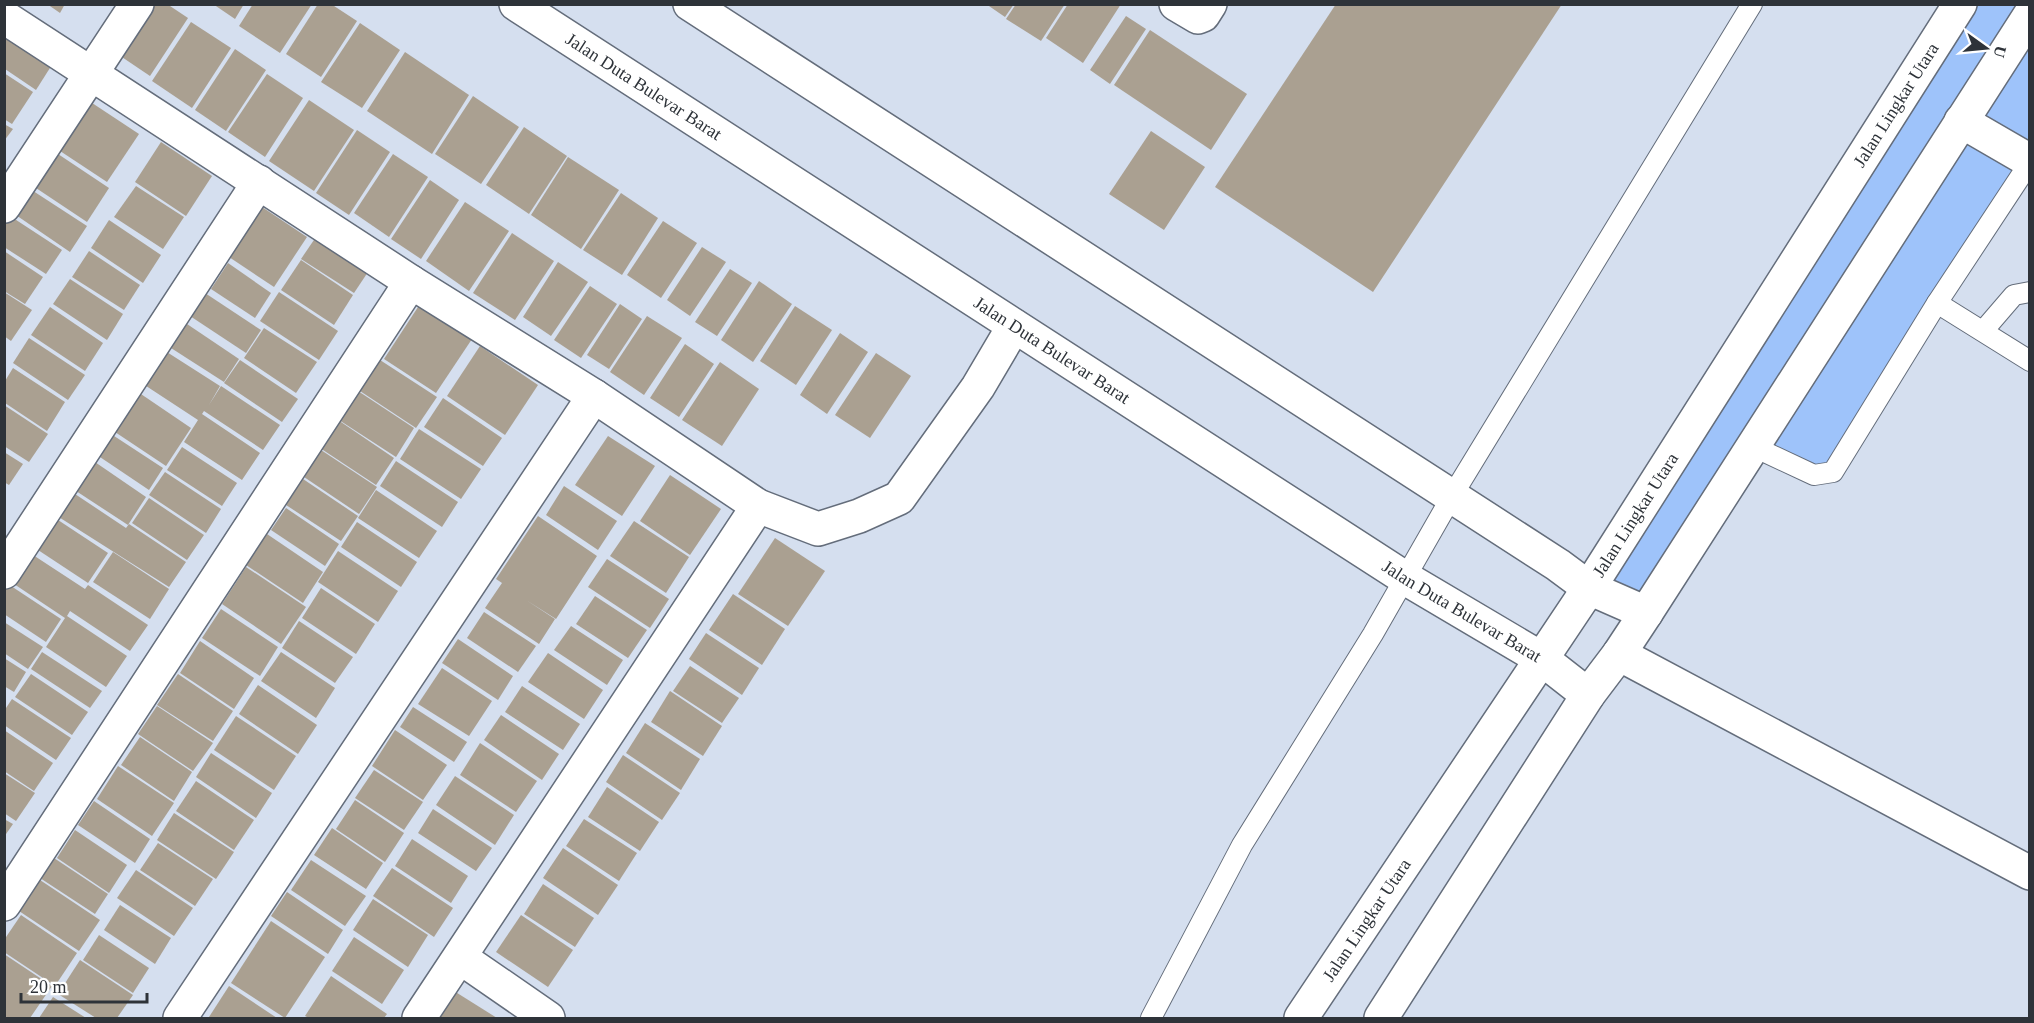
<svg xmlns="http://www.w3.org/2000/svg" width="2034" height="1023" font-family="'Times New Roman',serif">
<style>
.green{fill:#9ec3fa}
.building{fill:#aaa091}
.lines{fill:none;stroke-linecap:round;stroke-linejoin:round}
.service-casing{stroke:#646d7b;stroke-width:22}
.minor-casing{stroke:#646d7b;stroke-width:36}
.primary-casing{stroke:#646d7b;stroke-width:36}
.service{stroke:#fff;stroke-width:20}
.minor{stroke:#fff;stroke-width:33}
.primary{stroke:#fff;stroke-width:33}
.labels{text-anchor:middle;dominant-baseline:central;stroke-width:4.5;stroke-linejoin:round;paint-order:stroke}
.street-label{font-size:18px;fill:#2e3339;stroke:#fff}
</style>
<rect width="100%" height="100%" fill="#d5dfef"/>
<!-- green -->
<path class="green" d="M 1962,5 L 2029,5 L 2029,162 L 1833,472 L 1752,446 L 1646,613 L 1589,588 Z"/>
<!-- building -->
<g class="building">
<path d="M 47,4 L 65,4 L 60,13 Z"/>
<path d="M 139,4 L 167,4 L 188,18 L 150,76 L 110,49 Z"/>
<path d="M 213,4 L 244,4 L 235,19 Z"/>
<path d="M 253,4 L 312,4 L 280,53 L 239,26 Z"/>
<path d="M 318,4 L 331,4 L 357,21 L 321,77 L 286,54 Z"/>
<path d="M 986,4 L 1014,4 L 1005,17 Z"/>
<path d="M 1016,4 L 1065,4 L 1041,41 L 1006,19 Z"/>
<path d="M 1068,4 L 1121,4 L 1083,63 L 1046,38 Z"/>
<path d="M 1336,4 L 1562,4 L 1373,292 L 1215,187 Z"/>
<path d="M 1126,16 L 1146,29 L 1110,84 L 1090,70 Z"/>
<path d="M 191,22 L 231,48 L 192,108 L 152,81 Z"/>
<path d="M 360,23 L 400,50 L 362,108 L 321,82 Z"/>
<path d="M 5,27 L 55,60 L 36,90 L 5,69 Z"/>
<path d="M 1150,30 L 1247,94 L 1211,150 L 1114,85 Z"/>
<path d="M 235,49 L 266,70 L 226,131 L 195,110 Z"/>
<path d="M 405,52 L 469,95 L 432,154 L 367,111 Z"/>
<path d="M 4,73 L 33,92 L 12,124 L 4,119 Z"/>
<path d="M 267,74 L 303,98 L 265,157 L 228,132 Z"/>
<path d="M 80,95 L 139,134 L 107,182 L 48,143 Z"/>
<path d="M 473,96 L 519,127 L 481,184 L 435,154 Z"/>
<path d="M 309,100 L 354,130 L 314,191 L 269,161 Z"/>
<path d="M 4,124 L 13,129 L 4,141 Z"/>
<path d="M 524,127 L 567,156 L 529,214 L 486,185 Z"/>
<path d="M 357,130 L 390,152 L 349,215 L 316,193 Z"/>
<path d="M 1151,131 L 1205,167 L 1164,230 L 1109,194 Z"/>
<path d="M 161,142 L 212,176 L 186,216 L 135,182 Z"/>
<path d="M 49,148 L 109,188 L 87,222 L 27,182 Z"/>
<path d="M 393,154 L 428,177 L 389,237 L 354,213 Z"/>
<path d="M 568,157 L 619,190 L 581,249 L 531,215 Z"/>
<path d="M 430,180 L 459,200 L 421,259 L 391,239 Z"/>
<path d="M 136,186 L 184,217 L 163,249 L 114,217 Z"/>
<path d="M 27,187 L 87,226 L 70,252 L 10,211 Z"/>
<path d="M 621,193 L 658,218 L 622,275 L 583,250 Z"/>
<path d="M 465,202 L 509,231 L 469,291 L 426,261 Z"/>
<path d="M 262,207 L 307,237 L 274,287 L 229,257 Z"/>
<path d="M 7,214 L 62,250 L 46,274 L 4,247 L 4,218 Z"/>
<path d="M 109,220 L 161,255 L 143,283 L 91,248 Z"/>
<path d="M 663,221 L 697,243 L 661,298 L 627,275 Z"/>
<path d="M 512,233 L 554,261 L 515,320 L 473,293 Z"/>
<path d="M 318,234 L 370,269 L 354,293 L 301,259 Z"/>
<path d="M 702,247 L 726,262 L 690,316 L 667,300 Z"/>
<path d="M 4,251 L 43,277 L 25,304 L 4,291 Z"/>
<path d="M 89,251 L 140,285 L 124,310 L 72,277 Z"/>
<path d="M 301,260 L 353,295 L 334,325 L 281,290 Z"/>
<path d="M 558,262 L 588,282 L 551,336 L 523,317 Z"/>
<path d="M 228,263 L 271,293 L 255,318 L 211,289 Z"/>
<path d="M 730,269 L 752,283 L 717,336 L 695,322 Z"/>
<path d="M 70,279 L 123,314 L 107,340 L 53,304 Z"/>
<path d="M 759,281 L 792,304 L 753,362 L 721,340 Z"/>
<path d="M 590,286 L 617,304 L 581,358 L 554,340 Z"/>
<path d="M 4,292 L 32,310 L 11,341 L 4,336 Z"/>
<path d="M 279,292 L 338,331 L 319,360 L 260,321 Z"/>
<path d="M 205,293 L 261,330 L 246,353 L 190,316 Z"/>
<path d="M 420,304 L 472,339 L 436,393 L 384,359 Z"/>
<path d="M 620,304 L 642,319 L 609,369 L 587,355 Z"/>
<path d="M 795,306 L 832,330 L 796,385 L 760,361 Z"/>
<path d="M 50,307 L 103,343 L 85,371 L 31,335 Z"/>
<path d="M 647,316 L 682,338 L 644,395 L 610,372 Z"/>
<path d="M 187,324 L 239,359 L 224,382 L 171,348 Z"/>
<path d="M 264,328 L 317,362 L 296,393 L 244,358 Z"/>
<path d="M 840,333 L 868,352 L 827,414 L 800,395 Z"/>
<path d="M 29,338 L 85,375 L 68,400 L 13,363 Z"/>
<path d="M 685,344 L 714,364 L 679,417 L 650,398 Z"/>
<path d="M 480,346 L 538,385 L 505,435 L 447,396 Z"/>
<path d="M 159,347 L 220,386 L 209,405 L 221,386 L 280,425 L 263,450 L 204,411 L 202,414 L 260,453 L 242,480 L 184,442 L 198,420 L 137,380 Z"/>
<path d="M 876,353 L 911,376 L 870,438 L 835,415 Z"/>
<path d="M 240,360 L 298,399 L 282,422 L 224,383 Z"/>
<path d="M 380,360 L 437,397 L 416,428 L 360,391 Z"/>
<path d="M 720,362 L 759,389 L 722,446 L 682,420 Z"/>
<path d="M 13,368 L 65,402 L 47,431 L 5,403 L 5,381 Z"/>
<path d="M 135,390 L 191,428 L 166,466 L 109,428 Z"/>
<path d="M 358,391 L 414,428 L 396,457 L 339,420 Z"/>
<path d="M 443,398 L 502,438 L 483,466 L 424,427 Z"/>
<path d="M 4,405 L 48,434 L 29,462 L 4,446 Z"/>
<path d="M 338,420 L 394,458 L 376,485 L 320,448 Z"/>
<path d="M 419,429 L 481,469 L 461,499 L 400,459 Z"/>
<path d="M 108,432 L 163,468 L 149,490 L 94,453 Z"/>
<path d="M 608,436 L 655,466 L 622,516 L 575,485 Z"/>
<path d="M 182,447 L 237,483 L 222,506 L 167,470 Z"/>
<path d="M 321,450 L 377,487 L 359,514 L 304,477 Z"/>
<path d="M 4,452 L 23,464 L 9,485 L 4,482 Z"/>
<path d="M 92,460 L 146,497 L 128,525 L 73,489 Z"/>
<path d="M 396,461 L 458,502 L 442,527 L 380,486 Z"/>
<path d="M 165,472 L 221,509 L 206,533 L 149,495 Z"/>
<path d="M 670,475 L 721,509 L 690,555 L 640,521 Z"/>
<path d="M 303,479 L 358,516 L 341,541 L 286,505 Z"/>
<path d="M 564,486 L 617,521 L 598,550 L 546,515 Z"/>
<path d="M 69,490 L 126,528 L 129,524 L 186,562 L 169,587 L 54,514 Z"/>
<path d="M 376,490 L 437,531 L 419,558 L 358,518 Z"/>
<path d="M 149,498 L 204,535 L 187,560 L 132,523 Z"/>
<path d="M 286,508 L 339,544 L 325,566 L 271,530 Z"/>
<path d="M 538,516 L 597,556 L 556,619 L 526,600 L 555,619 L 539,644 L 485,608 L 502,583 L 496,579 Z"/>
<path d="M 55,518 L 108,553 L 88,583 L 35,548 Z"/>
<path d="M 634,521 L 689,557 L 666,593 L 610,556 Z"/>
<path d="M 357,522 L 417,562 L 401,587 L 341,547 Z"/>
<path d="M 267,534 L 323,572 L 303,603 L 246,565 Z"/>
<path d="M 775,538 L 825,571 L 788,626 L 738,594 Z"/>
<path d="M 338,551 L 398,591 L 378,622 L 318,582 Z"/>
<path d="M 113,552 L 169,589 L 150,619 L 93,582 Z"/>
<path d="M 30,553 L 85,589 L 88,585 L 148,625 L 130,651 L 70,611 L 67,616 L 127,656 L 106,687 L 46,647 L 65,618 L 11,582 Z"/>
<path d="M 607,559 L 669,599 L 650,628 L 588,587 Z"/>
<path d="M 246,567 L 306,607 L 281,644 L 222,604 Z"/>
<path d="M 8,584 L 61,619 L 46,642 L 4,614 L 4,590 Z"/>
<path d="M 321,588 L 375,624 L 356,654 L 302,618 Z"/>
<path d="M 733,594 L 785,629 L 762,665 L 709,630 Z"/>
<path d="M 595,596 L 647,630 L 628,658 L 576,624 Z"/>
<path d="M 221,609 L 278,647 L 260,676 L 202,638 Z"/>
<path d="M 484,612 L 536,646 L 518,672 L 467,638 Z"/>
<path d="M 299,621 L 353,657 L 335,683 L 282,648 Z"/>
<path d="M 4,622 L 43,647 L 28,669 L 4,653 Z"/>
<path d="M 571,626 L 623,660 L 607,685 L 554,650 Z"/>
<path d="M 706,633 L 759,668 L 742,695 L 689,659 Z"/>
<path d="M 458,639 L 513,676 L 498,700 L 442,663 Z"/>
<path d="M 200,641 L 254,678 L 234,709 L 180,673 Z"/>
<path d="M 42,652 L 102,691 L 90,708 L 31,669 Z"/>
<path d="M 281,652 L 335,688 L 316,718 L 261,681 Z"/>
<path d="M 548,653 L 603,690 L 584,719 L 528,682 Z"/>
<path d="M 4,658 L 26,672 L 14,692 L 4,686 Z"/>
<path d="M 690,666 L 739,698 L 722,723 L 673,691 Z"/>
<path d="M 442,668 L 492,701 L 469,736 L 418,704 Z"/>
<path d="M 31,674 L 88,712 L 72,735 L 15,697 Z"/>
<path d="M 178,674 L 233,711 L 213,741 L 157,705 Z"/>
<path d="M 258,685 L 317,725 L 298,754 L 239,714 Z"/>
<path d="M 522,686 L 580,724 L 563,750 L 505,712 Z"/>
<path d="M 670,691 L 722,726 L 703,756 L 651,722 Z"/>
<path d="M 12,699 L 71,738 L 56,760 L 4,725 L 4,711 Z"/>
<path d="M 157,706 L 213,743 L 193,771 L 138,734 Z"/>
<path d="M 413,707 L 467,742 L 454,762 L 400,727 Z"/>
<path d="M 501,715 L 559,754 L 542,780 L 484,740 Z"/>
<path d="M 236,716 L 296,756 L 274,790 L 214,750 Z"/>
<path d="M 645,723 L 700,759 L 681,790 L 626,753 Z"/>
<path d="M 4,730 L 53,763 L 34,791 L 4,771 Z"/>
<path d="M 395,730 L 447,765 L 423,800 L 372,766 Z"/>
<path d="M 140,737 L 192,772 L 174,801 L 121,765 Z"/>
<path d="M 480,743 L 537,781 L 516,812 L 460,775 Z"/>
<path d="M 211,753 L 272,793 L 256,818 L 196,777 Z"/>
<path d="M 623,755 L 680,793 L 662,820 L 606,782 Z"/>
<path d="M 118,766 L 174,803 L 152,836 L 97,799 Z"/>
<path d="M 374,770 L 423,802 L 404,830 L 355,798 Z"/>
<path d="M 4,773 L 35,793 L 16,821 L 4,813 Z"/>
<path d="M 455,776 L 514,815 L 495,845 L 436,805 Z"/>
<path d="M 196,781 L 254,820 L 234,850 L 176,811 Z"/>
<path d="M 607,787 L 659,822 L 640,851 L 588,817 Z"/>
<path d="M 355,800 L 404,833 L 385,862 L 336,829 Z"/>
<path d="M 94,801 L 150,839 L 135,863 L 78,825 Z"/>
<path d="M 433,809 L 492,848 L 476,871 L 418,833 Z"/>
<path d="M 174,813 L 234,852 L 216,879 L 157,840 Z"/>
<path d="M 4,819 L 13,824 L 4,837 Z"/>
<path d="M 584,819 L 637,853 L 619,881 L 566,846 Z"/>
<path d="M 332,828 L 383,863 L 366,889 L 314,855 Z"/>
<path d="M 75,830 L 127,865 L 109,893 L 57,858 Z"/>
<path d="M 412,839 L 468,876 L 451,903 L 395,866 Z"/>
<path d="M 158,843 L 213,879 L 195,906 L 140,870 Z"/>
<path d="M 563,848 L 618,885 L 598,915 L 543,878 Z"/>
<path d="M 54,858 L 108,894 L 95,914 L 40,878 Z"/>
<path d="M 311,860 L 366,896 L 345,926 L 291,890 Z"/>
<path d="M 392,868 L 453,908 L 434,937 L 373,896 Z"/>
<path d="M 136,870 L 193,908 L 174,936 L 117,898 Z"/>
<path d="M 40,880 L 100,920 L 79,951 L 19,911 Z"/>
<path d="M 543,884 L 594,918 L 575,947 L 524,914 Z"/>
<path d="M 287,892 L 343,930 L 328,954 L 271,916 Z"/>
<path d="M 373,899 L 428,935 L 408,967 L 353,930 Z"/>
<path d="M 120,905 L 171,938 L 155,964 L 104,930 Z"/>
<path d="M 21,915 L 77,953 L 55,986 L 4,952 L 4,940 Z"/>
<path d="M 521,915 L 573,950 L 548,987 L 496,952 Z"/>
<path d="M 271,921 L 325,957 L 285,1018 L 231,983 Z"/>
<path d="M 99,935 L 149,968 L 133,993 L 83,960 Z"/>
<path d="M 354,937 L 404,970 L 382,1004 L 332,971 Z"/>
<path d="M 4,954 L 52,986 L 30,1018 L 9,1018 L 4,1016 Z"/>
<path d="M 80,960 L 133,995 L 117,1018 L 96,1018 L 58,994 Z"/>
<path d="M 331,976 L 387,1014 L 384,1018 L 309,1018 L 305,1016 Z"/>
<path d="M 229,986 L 277,1018 L 211,1018 L 209,1017 Z"/>
<path d="M 454,991 L 497,1018 L 436,1018 Z"/>
<path d="M 53,997 L 86,1018 L 39,1018 Z"/>
</g>
<g class="lines">
<defs>
<g id="service">
<path d="M 1937,303 L 2030,361"/>
<path d="M 1983,331 L 2014,295 L 2030,292"/>
<path d="M 1752,446 L 1814,475 L 1833,472 L 1937,303 L 2030,162"/>
<path d="M 1151,1018 L 1242,845 L 1373,634 L 1452,496 L 1752,4"/>
</g>
<g id="minor">
<path id="s1" d="M 516,4 L 1405,578 L 1542,659 L 1588,695"/>
<path d="M 690,4 L 1558,565 L 1589,588 L 1646,613"/>
<path d="M 1176,4 L 1198,17 L 1203,15 L 1210,4"/>
<path d="M 4,17 L 411,282 L 594,396 L 758,506 L 818,529 L 859,516 L 899,498 L 978,387 L 1014,326"/>
<path d="M 1961,121 L 2030,161"/>
<path d="M 4,206 L 137,4"/>
<path d="M 4,572 L 259,182"/>
<path d="M 1619,654 L 2030,873"/>
<path d="M 4,904 L 411,282"/>
<path d="M 461,958 L 548,1018"/>
<path d="M 180,1018 L 594,396"/>
<path d="M 419,1018 L 758,506"/>
</g>
<g id="primary">
<path id="s2" d="M 1301,1018 L 1589,588 L 1960,4"/>
<path d="M 1381,1018 L 1588,695 L 1619,654 L 1646,613 L 2030,15"/>
</g>
</defs>
<!-- service casing -->
<use href="#service" class="service-casing"/>
<!-- minor casing -->
<use href="#minor" class="minor-casing"/>
<!-- primary casing -->
<use href="#primary" class="primary-casing"/>
<!-- service -->
<use href="#service" class="service"/>
<!-- minor -->
<use href="#minor" class="minor"/>
<!-- primary -->
<use href="#primary" class="primary"/>
</g>
<g class="labels">
<!-- street labels -->
<g class="street-label">
<text stroke="none"><textPath href="#s1" startOffset="152">Jalan Duta Bulevar Barat</textPath></text>
<text stroke="none"><textPath href="#s2" startOffset="1090">Jalan Lingkar Utara</textPath></text>
<text stroke="none"><textPath href="#s1" startOffset="638">Jalan Duta Bulevar Barat</textPath></text>
<text stroke="none"><textPath href="#s2" startOffset="604">Jalan Lingkar Utara</textPath></text>
<text stroke="none"><textPath href="#s1" startOffset="1124">Jalan Duta Bulevar Barat</textPath></text>
<text stroke="none"><textPath href="#s2" startOffset="118">Jalan Lingkar Utara</textPath></text>
</g>
</g>
<!-- border -->
<rect width="2034" height="1023" fill="none" stroke="#2e3339" stroke-width="12"/>
<!-- north arrow -->
<g transform="translate(1986 48) rotate(105)" stroke="#ffffff" stroke-width="4.5" paint-order="stroke">
<path d="M0-4.5L10 22L0 15L-10 22Z" fill="#2e3339"/>
<text y="-9" font-size="16" font-weight="bold" text-anchor="middle" fill="#2e3339">U</text>
</g>
<!-- scale -->
<path d="M21 993v9h126v-9" fill="none" stroke="#2e3339" stroke-width="3"/>
<text x="30" y="993" font-size="18" fill="#2e3339" stroke="#ffffff" stroke-width="4.5" paint-order="stroke">20 m</text>
</svg>
